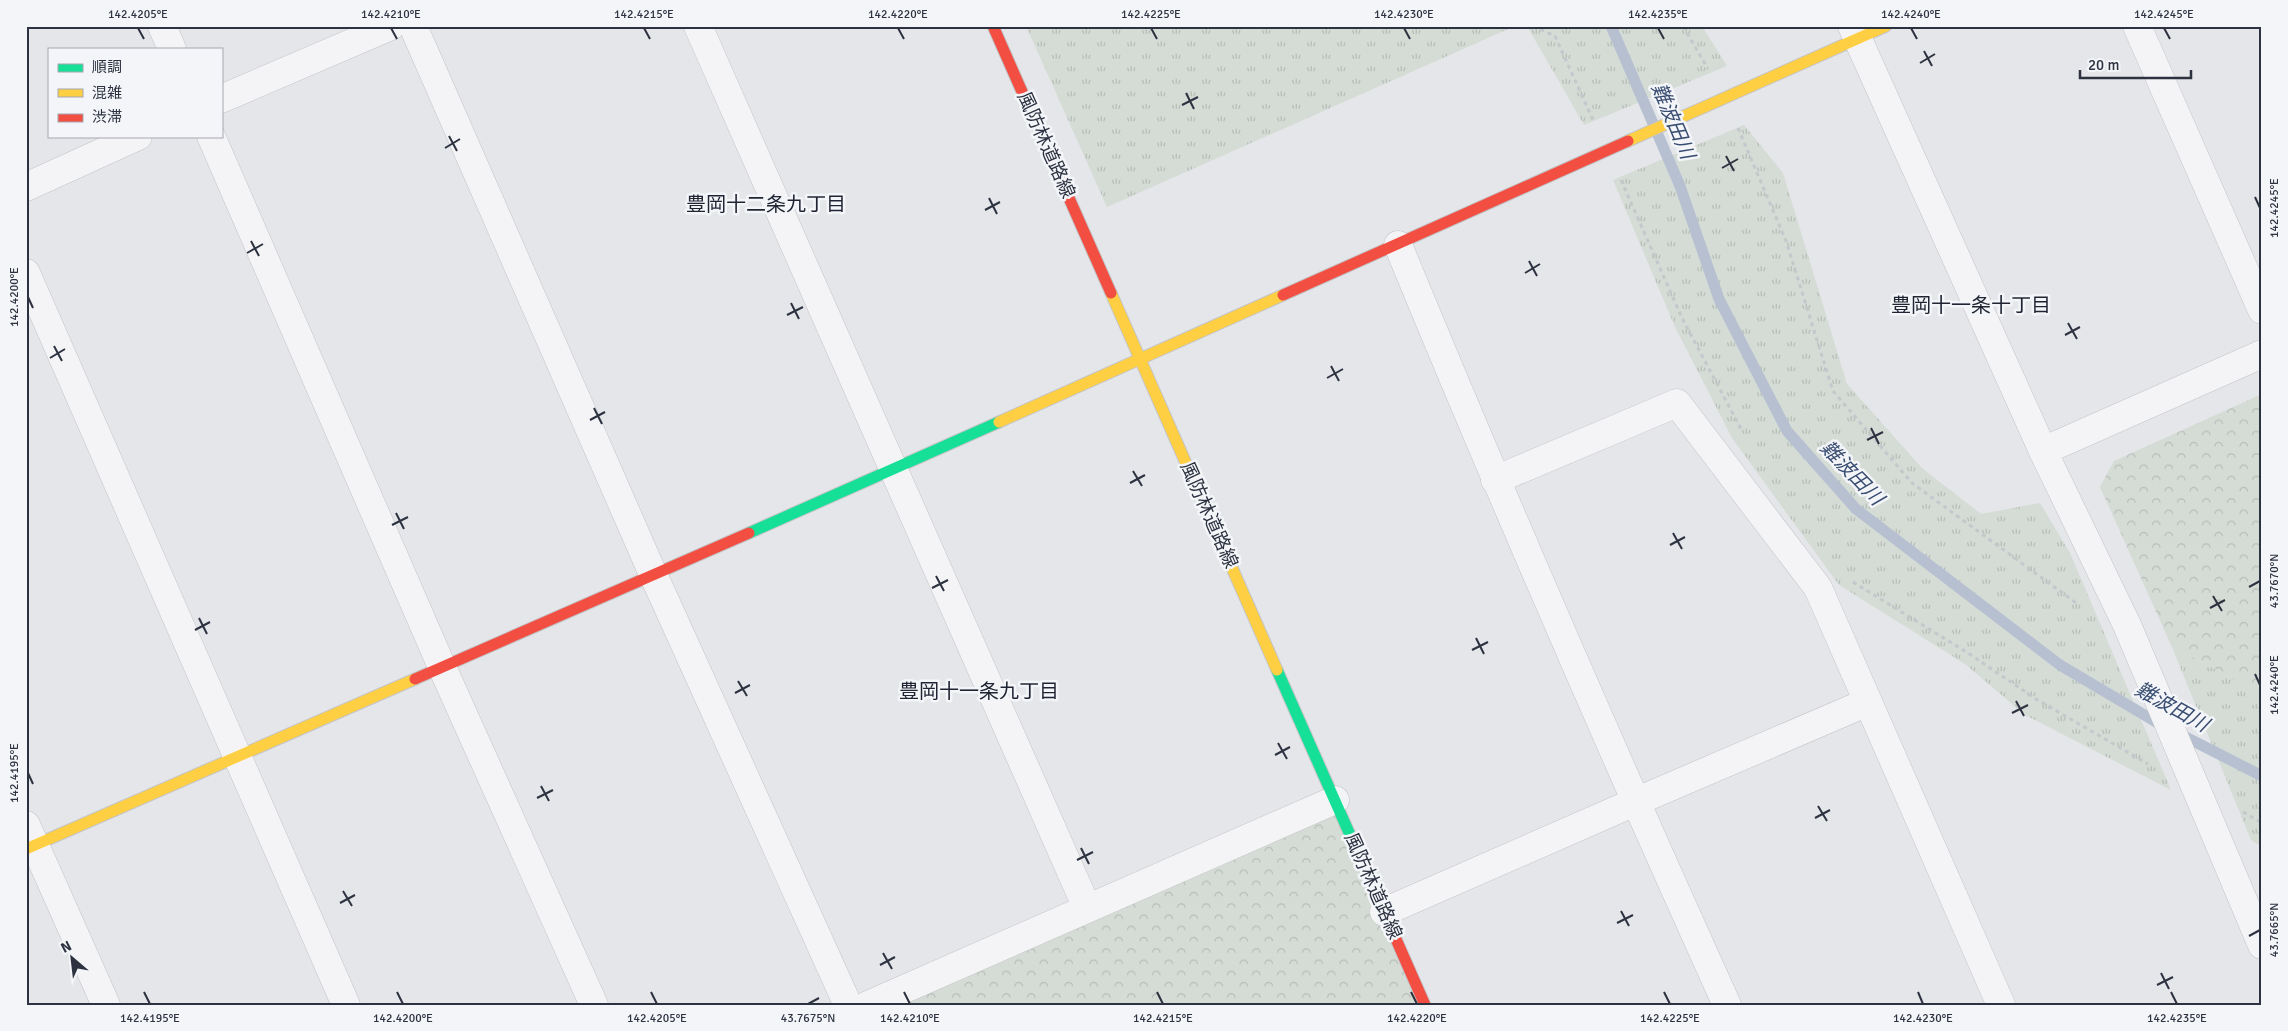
<svg xmlns="http://www.w3.org/2000/svg" width="2288" height="1031" font-family="Signika,'Noto Sans JP',sans-serif">
<style>
.grass{fill:url(#grass-tufts)}
.park{fill:url(#park-crowns)}
.lines{fill:none;stroke-linecap:round;stroke-linejoin:round}
.stream{stroke:#b6c0d1;stroke-width:11}
.street-casing{stroke:#c3c4c7;stroke-width:29}
.fast-casing{stroke:#c3c4c7;stroke-width:13}
.slow-casing{stroke:#c3c4c7;stroke-width:13}
.jam-casing{stroke:#c3c4c7;stroke-width:13}
.path{stroke:#c5c7cb;stroke-width:3;stroke-dasharray:4 4;stroke-linecap:butt}
.street{stroke:#f4f4f6;stroke-width:28}
.fast{stroke:#16e098;stroke-width:11}
.slow{stroke:#ffcf43;stroke-width:11}
.jam{stroke:#f24e42;stroke-width:11}
.ticks{fill:none;stroke:#2d3241;stroke-width:2}
.labels{text-anchor:middle;dominant-baseline:central;stroke-width:5;stroke-linejoin:round;paint-order:stroke}
.street-label{font-size:19px;fill:#2d3241;stroke:#f3f5f8}
.water-label{font-size:20px;font-style:italic;fill:#3a4e72;stroke:#f3f5f8}
.neighbourhood-label{font-size:20px;fill:#1f2332;stroke:#f3f5f8}
.neatline{fill:none;stroke:#2d3241;stroke-width:2}
.ticks-label{font-size:12px;text-anchor:middle;fill:#2d3241}
</style>
<defs>
<pattern id="grass-tufts" width="24" height="20" patternUnits="userSpaceOnUse" patternTransform="scale(1.25)"><rect width="24" height="20" fill="#d5dcd5"/><path d="M3 7l-1-3M5 7V3M7 7l1-3M15 17l-1-3M17 17v-4M19 17l1-3" fill="none" stroke="#b7bdb8"/></pattern>
<pattern id="park-crowns" width="20" height="18" patternUnits="userSpaceOnUse" patternTransform="scale(1.25)"><rect width="20" height="18" fill="#d5dcd5"/><path d="M2 6a3 3 0 1 1 6 0M12 15a3 3 0 1 1 6 0" fill="none" stroke="#b7bdb8"/></pattern>
</defs>
<rect width="100%" height="100%" fill="#e4e6e9"/>
<!-- grass -->
<g class="grass">
<path d="M 1026,26 L 1515,26 L 1107,207 Z"/>
<path d="M 1527,26 L 1702,26 L 1727,66 L 1584,125 Z"/>
<path d="M 1744,125 L 1783,173 L 1847,384 L 1922,468 L 1981,514 L 2040,503 L 2070,553 L 2171,790 L 2025,715 L 1965,664 L 1839,585 L 1732,438 L 1675,327 L 1613,180 Z"/>
<path d="M 2171,645 L 2262,695 L 2262,847 L 2251,840 Z"/>
</g>
<!-- park -->
<g class="park">
<path d="M 2262,394 L 2262,695 L 2171,645 L 2100,487 L 2114,461 Z"/>
<path d="M 1335,800 L 1425,1005 L 868,1005 Z"/>
</g>
<g class="lines">
<!-- stream -->
<path class="stream" d="M 1611,26 L 1680,186 L 1719,299 L 1787,431 L 1856,509 L 2060,665 L 2158,723 L 2262,776"/>
<defs>
<g id="street">
<path d="M 162,26 L 172,49"/>
<path d="M 413,26 L 653,574 L 848,1005"/>
<path d="M 698,26 L 1087,908"/>
<path d="M 1852,26 L 2043,451 L 2127,625 L 2262,945"/>
<path d="M 2137,26 L 2262,310"/>
<path d="M 221,99 L 391,26"/>
<path d="M 211,136 L 442,667 L 594,1005"/>
<path d="M 26,187 L 138,136"/>
<path d="M 1398,245 C 1503,500 1613,753 1727,1005"/>
<path d="M 26,273 L 346,1005"/>
<path d="M 2043,451 L 2262,354"/>
<path d="M 1495,480 L 1677,403 L 1818,588 L 2001,1005"/>
<path d="M 26,825 L 106,1005"/>
<path d="M 1384,912 L 1635,802 L 1868,702"/>
<path d="M 868,1005 L 1335,800"/>
</g>
<g id="fast">
<path d="M 749,533 L 999,422"/>
<path d="M 1277,670 L 1366,871"/>
</g>
<g id="slow">
<path d="M 1628,141 L 1886,26"/>
<path d="M 1111,293 L 1277,670"/>
<path d="M 999,422 L 1283,295"/>
<path d="M 26,849 L 415,679"/>
</g>
<g id="jam">
<path d="M 993,26 L 1111,293"/>
<path d="M 1283,295 L 1628,141"/>
<path d="M 415,679 L 749,533"/>
<path d="M 1366,871 L 1425,1005"/>
</g>
</defs>
<!-- street casing -->
<use href="#street" class="street-casing"/>
<!-- fast casing -->
<use href="#fast" class="fast-casing"/>
<!-- slow casing -->
<use href="#slow" class="slow-casing"/>
<!-- jam casing -->
<use href="#jam" class="jam-casing"/>
<!-- path -->
<g class="path">
<path d="M 1533,26 L 1555,36 L 1593,120"/>
<path d="M 1683,26 L 1708,69"/>
<path d="M 1738,128 L 1786,241 L 1833,391 L 1912,483 L 2079,605"/>
<path d="M 1621,180 L 1682,318 L 1741,429"/>
<path d="M 1853,582 L 1968,653 L 2036,699 L 2148,764"/>
<path d="M 2243,812 L 2262,823"/>
</g>
<!-- street -->
<use href="#street" class="street"/>
<!-- fast -->
<use href="#fast" class="fast"/>
<!-- slow -->
<use href="#slow" class="slow"/>
<!-- jam -->
<use href="#jam" class="jam"/>
</g>
<!-- ticks -->
<path class="ticks" d="M 138,28 L 144,39M 391,28 L 397,39M 644,28 L 650,39M 898,28 L 904,39M 1151,28 L 1157,39M 1404,28 L 1410,39M 1658,28 L 1664,39M 1911,28 L 1917,39M 2164,28 L 2170,39M 1924,51 L 1932,66M 1920,63 L 1935,54M 1186,93 L 1194,109M 1182,105 L 1198,97M 449,136 L 457,151M 445,148 L 460,139M 1726,156 L 1734,171M 1722,168 L 1738,159M 2255,197 L 2260,208M 989,198 L 997,214M 985,210 L 1000,202M 251,241 L 259,256M 247,253 L 263,244M 1529,261 L 1537,276M 1525,273 L 1540,264M 28,297 L 33,308M 791,303 L 799,319M 787,315 L 803,307M 2068,323 L 2077,339M 2065,335 L 2080,327M 54,346 L 62,361M 50,358 L 65,349M 1331,366 L 1339,381M 1327,378 L 1343,369M 594,408 L 602,424M 590,420 L 605,412M 1871,428 L 1879,444M 1867,440 L 1883,432M 1133,471 L 1142,486M 1130,483 L 1145,475M 396,513 L 404,529M 392,525 L 408,517M 1673,533 L 1682,549M 1670,545 L 1685,537M 936,576 L 944,591M 2249,587 L 2260,581M 932,588 L 948,580M 2213,596 L 2222,611M 2210,608 L 2225,600M 199,618 L 207,634M 195,630 L 210,622M 1476,638 L 1484,654M 1472,650 L 1488,642M 2255,674 L 2260,685M 738,681 L 747,696M 735,693 L 750,685M 2016,701 L 2024,716M 2012,713 L 2028,705M 1278,743 L 1287,759M 1275,755 L 1290,747M 28,773 L 33,784M 541,786 L 549,801M 537,798 L 553,790M 1818,806 L 1827,821M 1815,818 L 1830,810M 1081,848 L 1089,864M 1077,860 L 1093,852M 343,891 L 352,906M 340,903 L 355,895M 1621,911 L 1629,926M 1617,923 L 1633,915M 2249,936 L 2260,930M 883,953 L 892,969M 880,965 L 895,957M 2161,973 L 2169,989M 2157,985 L 2173,977M 144,992 L 150,1004M 397,992 L 403,1004M 651,992 L 657,1004M 904,992 L 910,1004M 1157,992 L 1163,1004M 1411,992 L 1417,1004M 1664,992 L 1670,1004M 1918,992 L 1923,1004M 2171,992 L 2177,1004M 808,1004 L 819,998"/>
<g class="labels">
<!-- street labels -->
<g class="street-label">
<text transform="translate(1046 145) rotate(66)">風防林道路線</text>
<text transform="translate(1209 515) rotate(66)">風防林道路線</text>
<text transform="translate(1373 886) rotate(66)">風防林道路線</text>
</g>
<!-- water labels -->
<g class="water-label">
<text transform="translate(1673 121) rotate(67)">難波田川</text>
<text transform="translate(1852 473) rotate(46)">難波田川</text>
<text transform="translate(2172 707) rotate(29)">難波田川</text>
</g>
<!-- neighbourhood labels -->
<g class="neighbourhood-label">
<text x="766" y="204">豊岡十二条九丁目</text>
<text x="1971" y="305">豊岡十一条十丁目</text>
<text x="979" y="691">豊岡十一条九丁目</text>
</g>
</g>
<!-- border -->
<rect width="2288" height="1031" fill="none" stroke="#f3f5f8" stroke-width="55"/>
<!-- legend -->
<rect x="48" y="48" width="175" height="90" fill="#f3f5f8" stroke="#a4a7af"/>
<rect x="58" y="64" width="25" height="8" fill="#16e098" stroke="#a4a7af"/>
<text x="92" y="72" font-size="15" fill="#2d3241">順調</text>
<rect x="58" y="89" width="25" height="8" fill="#ffcf43" stroke="#a4a7af"/>
<text x="92" y="98" font-size="15" fill="#2d3241">混雑</text>
<rect x="58" y="114" width="25" height="8" fill="#f24e42" stroke="#a4a7af"/>
<text x="92" y="122" font-size="15" fill="#2d3241">渋滞</text>
<!-- north arrow -->
<g transform="translate(72 958) rotate(332)" stroke="#f3f5f8" stroke-width="4" paint-order="stroke">
<path d="M0-4L9 19L0 12L-9 19Z" fill="#2d3241"/>
<text y="-8" font-size="14" font-weight="bold" text-anchor="middle" fill="#2d3241">N</text>
</g>
<!-- scale -->
<path d="M2080 70v8h111v-8" fill="none" stroke="#2d3241" stroke-width="2.5"/>
<text x="2088" y="70" font-size="15" fill="#2d3241" stroke="#f3f5f8" stroke-width="4" paint-order="stroke">20 m</text>
<rect x="28" y="28" width="2232" height="976" class="neatline"/>
<g class="ticks-label">
<text x="138" y="18">142.4205°E</text>
<text x="391" y="18">142.4210°E</text>
<text x="644" y="18">142.4215°E</text>
<text x="898" y="18">142.4220°E</text>
<text x="1151" y="18">142.4225°E</text>
<text x="1404" y="18">142.4230°E</text>
<text x="1658" y="18">142.4235°E</text>
<text x="1911" y="18">142.4240°E</text>
<text x="2164" y="18">142.4245°E</text>
<text transform="translate(2274 208) rotate(-90)" y="4">142.4245°E</text>
<text transform="translate(14 297) rotate(-90)" y="4">142.4200°E</text>
<text transform="translate(2274 581) rotate(-90)" y="4">43.7670°N</text>
<text transform="translate(2274 685) rotate(-90)" y="4">142.4240°E</text>
<text transform="translate(14 773) rotate(-90)" y="4">142.4195°E</text>
<text transform="translate(2274 930) rotate(-90)" y="4">43.7665°N</text>
<text x="150" y="1022">142.4195°E</text>
<text x="403" y="1022">142.4200°E</text>
<text x="657" y="1022">142.4205°E</text>
<text x="808" y="1022">43.7675°N</text>
<text x="910" y="1022">142.4210°E</text>
<text x="1163" y="1022">142.4215°E</text>
<text x="1417" y="1022">142.4220°E</text>
<text x="1670" y="1022">142.4225°E</text>
<text x="1923" y="1022">142.4230°E</text>
<text x="2177" y="1022">142.4235°E</text>
</g>
</svg>
